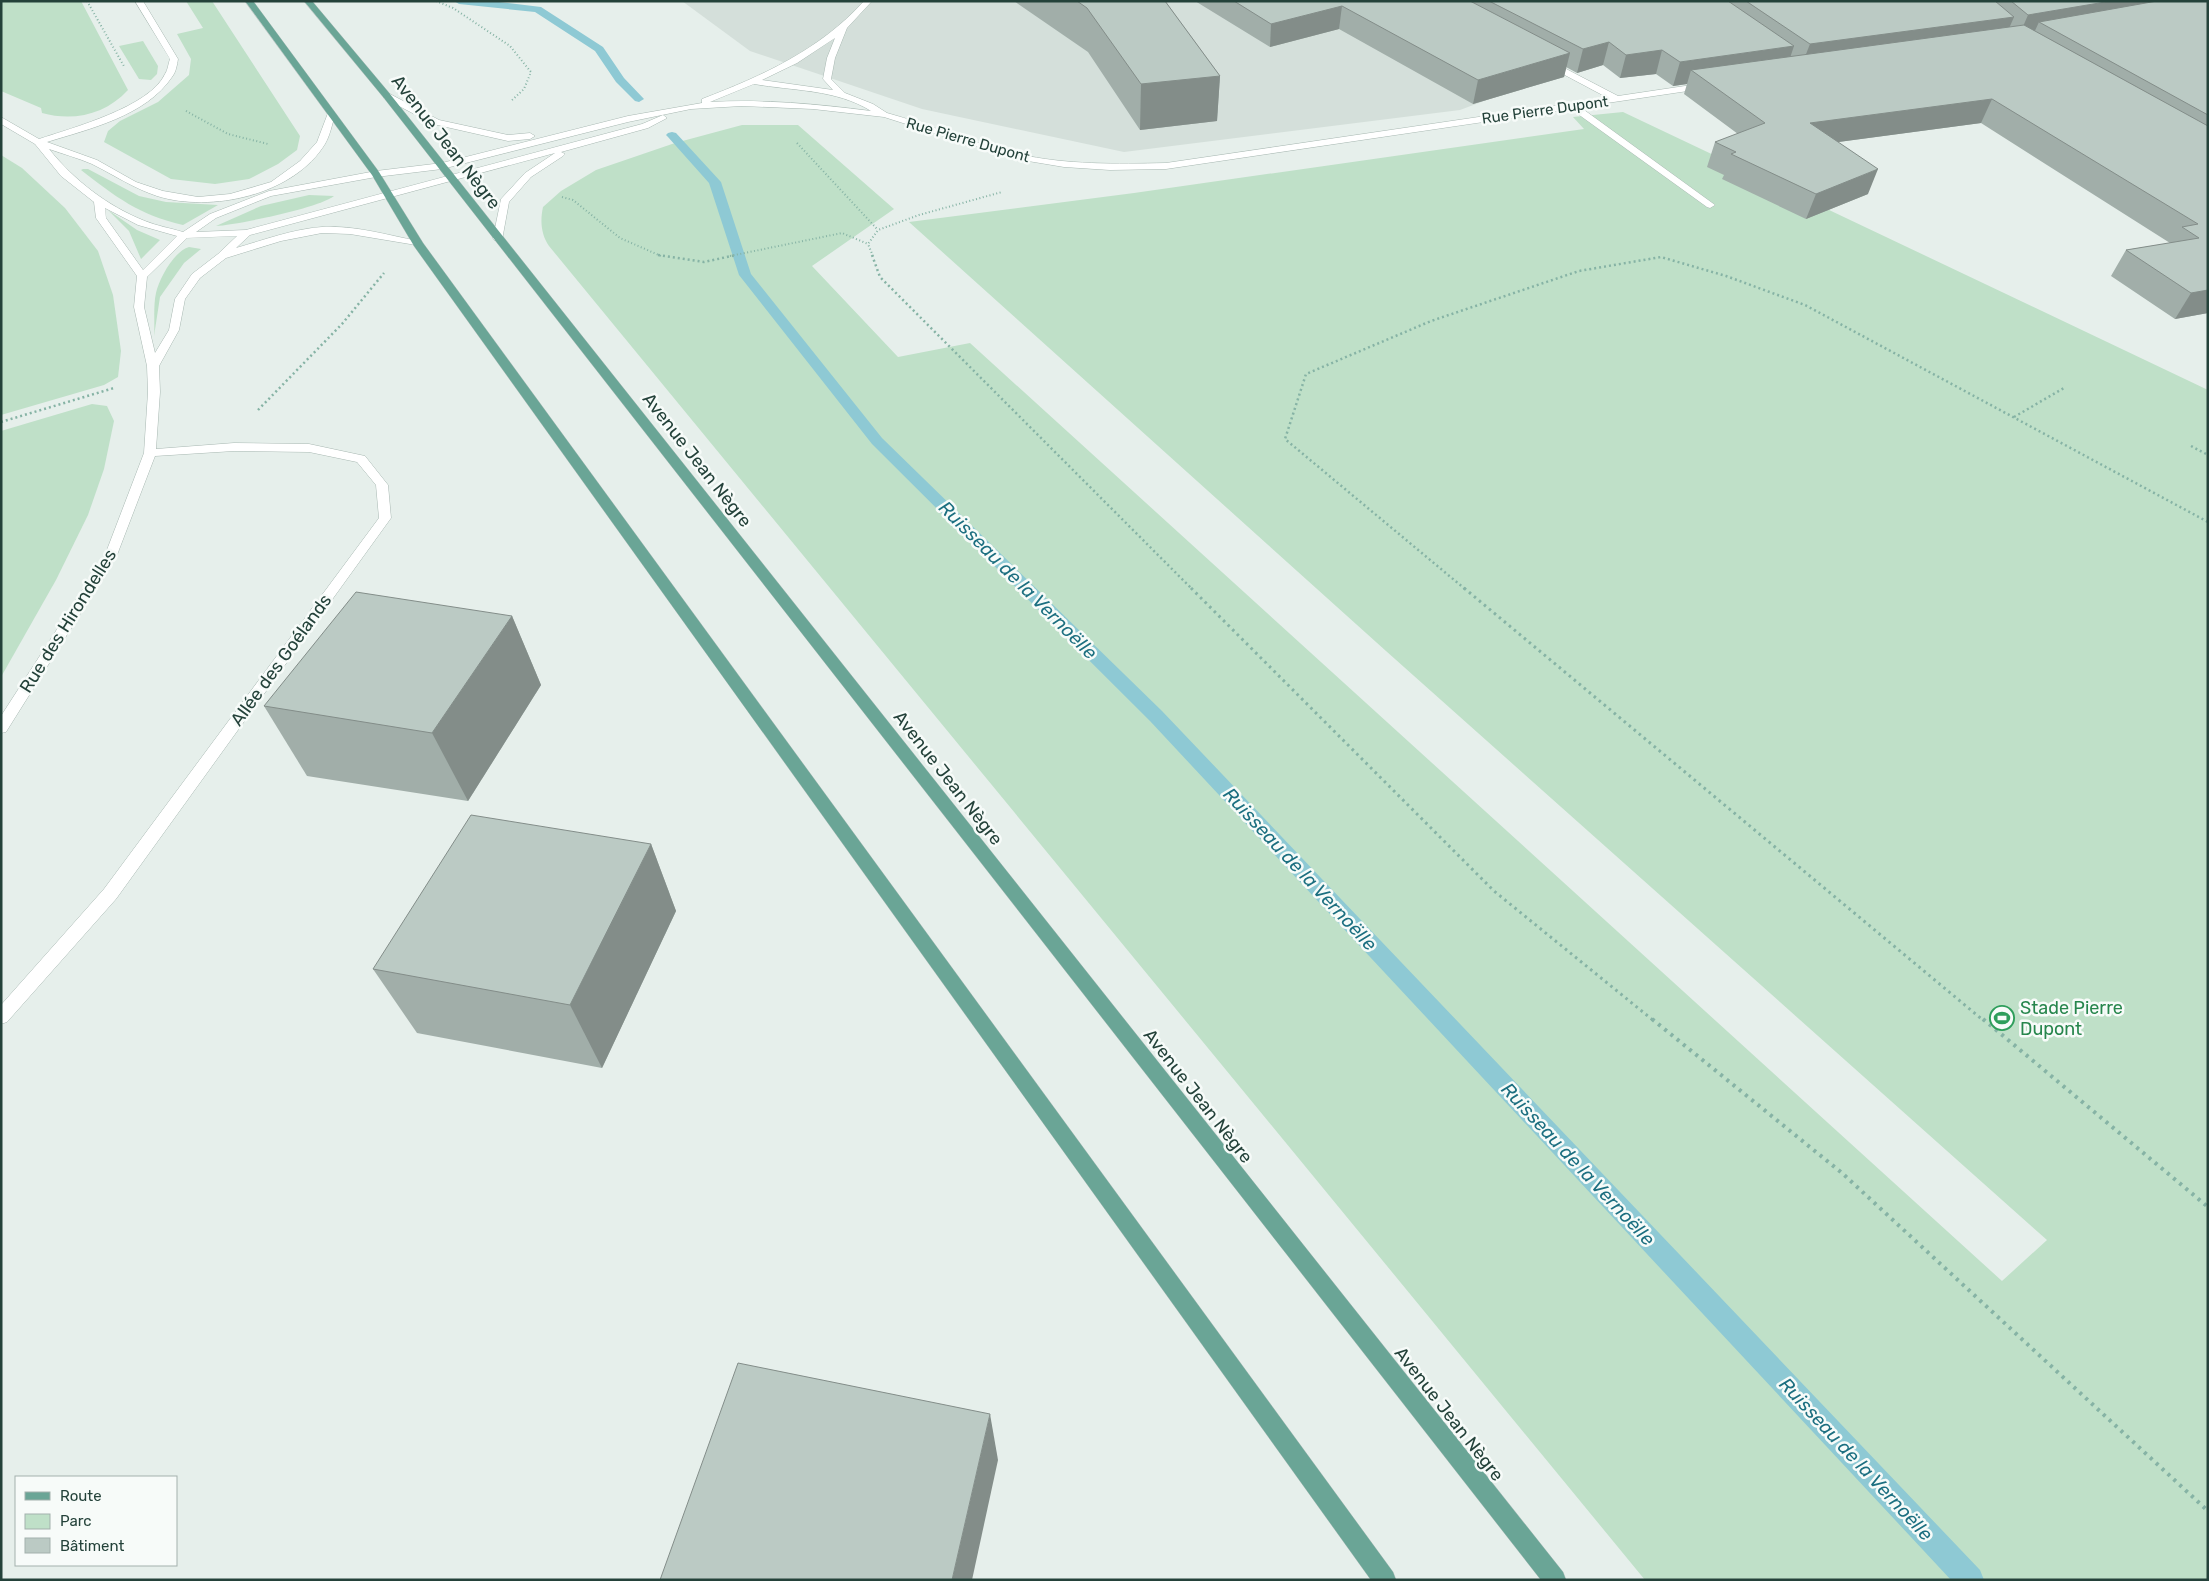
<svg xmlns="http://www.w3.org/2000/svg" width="2209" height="1581" font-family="Rubik,sans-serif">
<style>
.built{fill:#d4dfda}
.green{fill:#bfe0c8}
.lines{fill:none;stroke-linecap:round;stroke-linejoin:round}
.stream{fill:#8ec9d4;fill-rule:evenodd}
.minor-casing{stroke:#a8b8b2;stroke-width:1}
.major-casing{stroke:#c2cac8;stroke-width:1}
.path-far3{stroke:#86b3a5;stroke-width:2;stroke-dasharray:1 2.5;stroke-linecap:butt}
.path-far2{stroke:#86b3a5;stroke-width:2.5;stroke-dasharray:2 3;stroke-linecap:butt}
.path-far1{stroke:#86b3a5;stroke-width:3;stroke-dasharray:2.5 4;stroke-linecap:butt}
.path{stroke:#86b3a5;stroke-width:4;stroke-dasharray:3 5;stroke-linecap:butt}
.minor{fill:#fff;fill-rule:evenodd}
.major{fill:#6aa596;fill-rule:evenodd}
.wall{fill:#a1aea9}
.shaded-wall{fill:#838d89}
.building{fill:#bbcac4;stroke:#838d89}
.labels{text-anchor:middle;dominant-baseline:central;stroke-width:5;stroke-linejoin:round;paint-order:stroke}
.far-street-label{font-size:15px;fill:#24423a;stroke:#f7fbf9}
.street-label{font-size:18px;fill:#24423a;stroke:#f7fbf9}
.leisure-label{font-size:18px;fill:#27864d;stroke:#f7fbf9;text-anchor:start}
.water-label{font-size:19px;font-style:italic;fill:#1c6f80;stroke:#f7fbf9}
</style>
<rect width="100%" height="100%" fill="#e6efeb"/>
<!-- built -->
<path class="built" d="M 682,1 L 1388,1 L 1537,81 L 1460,110 L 1124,152 L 922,109 L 750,51 Z"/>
<!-- green -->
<g class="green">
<path d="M 3,1 L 81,1 L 128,90 C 106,114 74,122 42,113 L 41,108 L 1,91 L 1,2 Z"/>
<path d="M 186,1 L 212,1 L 300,136 L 297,150 L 278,164 L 249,179 L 215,184 L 171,179 L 104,142 L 108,131 L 120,121 L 158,102 L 189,75 L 191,59 L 177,34 L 203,28 Z"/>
<path d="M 143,41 L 158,66 L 157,74 L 151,80 L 139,79 L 119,46 Z"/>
<path d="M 1623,112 L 2208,390 L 2208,1580 L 1645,1580 L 549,246 C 541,234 540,221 543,207 L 561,191 L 596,170 L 675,143 L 742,125 L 798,125 L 894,209 L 812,266 L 898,357 L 970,343 L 2002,1281 L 2047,1240 L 1386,651 L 909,222 L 1134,193 L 1584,129 L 1573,117 Z"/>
<path d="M 1,155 L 22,168 L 65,208 L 98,251 L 113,295 L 121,351 L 118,377 L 104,385 L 1,415 Z"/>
<path d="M 83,169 L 88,169 L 139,196 L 166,202 L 218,205 L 183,225 C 139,215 116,197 81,170 Z"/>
<path d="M 309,195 L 334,196 C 319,208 236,225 216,226 L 261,206 Z"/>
<path d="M 108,210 L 137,230 L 160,240 L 141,259 L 129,231 Z"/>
<path d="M 189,247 L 201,249 L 184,263 L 160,297 L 154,336 C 155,323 153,306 156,293 C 159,279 174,251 189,247 Z"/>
<path d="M 92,404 L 107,406 L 114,421 L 104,469 L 88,515 L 56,580 L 1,677 L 1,431 Z"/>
</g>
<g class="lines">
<!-- stream -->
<g class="stream">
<path d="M 454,1 L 490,1 L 541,7 L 603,47 L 624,78 L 644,99 L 639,102 L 635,101 L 616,82 L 595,51 L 535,12 L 459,4 Z"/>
<path d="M 672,132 L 676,133 L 721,182 L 751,274 L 882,438 L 1162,711 L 1980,1570 L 1984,1580 L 1951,1580 L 1150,721 L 872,444 L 739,275 L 709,183 L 668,137 L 666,135 L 668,133 Z"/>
</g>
<defs>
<g id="minor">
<path d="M 135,1 L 143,1 L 178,59 C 177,65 176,72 172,77 C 146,116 89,129 47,142 L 97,160 L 136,182 L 163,191 L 198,197 L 230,194 L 271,182 L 300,161 L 317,142 L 328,113 L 335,115 C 332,124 330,136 325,144 C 294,195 211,213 157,196 C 133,188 114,175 92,164 C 78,158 63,154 49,149 C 74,180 107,206 145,221 C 157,226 170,228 183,232 L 210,214 L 269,191 L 376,171 L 442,163 L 628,116 L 702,103 L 702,99 C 762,76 820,50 864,1 L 872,1 L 847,28 L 835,58 L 831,79 L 845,93 L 873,104 L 887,113 C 931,125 974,144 1018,154 C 1067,165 1116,164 1166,163 L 1608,98 L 1544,64 L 1543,62 L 1547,59 L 1618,96 L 1705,83 L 1709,86 L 1708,88 L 1580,107 L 1715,205 L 1710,208 L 1707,207 L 1571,109 L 1166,169 L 1110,170 L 1064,167 L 1016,159 L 884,117 L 813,109 L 742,106 L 691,109 L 628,122 L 442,169 L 376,177 L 271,196 L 216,218 L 196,232 L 246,230 L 642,124 L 663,115 L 667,118 L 648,128 L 561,152 L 565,154 L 563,156 L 531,177 L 509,202 L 502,240 L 494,240 L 493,238 L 501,199 L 525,173 L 555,153 L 250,235 L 236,248 C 264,240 293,229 322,227 C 354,225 387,235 418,241 L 422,242 L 422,246 L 350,234 L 322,233 L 281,241 L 226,258 L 200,278 L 185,299 L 179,330 L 159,366 L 160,392 L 156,449 L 234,443 L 309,444 L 365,456 L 388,485 L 391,518 L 116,899 L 7,1022 L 1,1024 L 1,1005 L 104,889 L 379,518 L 376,485 L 357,462 L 309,452 L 234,451 L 155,456 L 117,555 L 6,732 L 1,733 L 1,716 L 105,555 L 144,453 L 148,392 L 147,366 L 134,307 L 137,276 L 96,218 L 94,202 L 61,176 L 35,144 L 1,124 L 1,117 L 39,139 C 72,128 150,107 165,74 C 168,70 168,64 170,59 ZM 835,38 L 827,58 L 823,79 L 833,90 L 762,80 L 797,63 ZM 754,84 C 793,91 836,89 871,111 C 817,104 764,99 710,102 ZM 105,208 L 138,225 L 177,236 L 143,270 L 106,218 ZM 237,236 L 218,254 L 192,274 L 175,299 L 169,330 L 155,353 L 144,307 L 147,277 L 187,238 Z"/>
<path d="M 384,94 L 390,94 L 439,120 L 508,135 L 530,133 L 535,136 L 530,139 L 508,141 L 433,124 L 384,98 Z"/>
</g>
<g id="major">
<path d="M 245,1 L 253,1 L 379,172 L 423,243 L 1393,1572 L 1396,1580 L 1371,1580 L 414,246 L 372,175 Z"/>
<path d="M 304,1 L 312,1 L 390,94 L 1563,1572 L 1566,1580 L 1541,1580 L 384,98 Z"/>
</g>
</defs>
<!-- minor casing -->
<use href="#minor" class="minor-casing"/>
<!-- major casing -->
<use href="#major" class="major-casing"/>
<!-- path-far3 -->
<g class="path-far3">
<path d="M 87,1 L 125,68"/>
<path d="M 436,1 L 453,8 L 510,46 L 531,72 L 524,89 L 511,101"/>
<path d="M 186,111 L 228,134 L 268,144"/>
<path d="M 797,143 L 878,230"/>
<path d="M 562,197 L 573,200 L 620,238 L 661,256"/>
<path d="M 730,256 L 842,233 L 868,244"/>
<path d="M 873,256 L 868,244 L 878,230 L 919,215 L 1002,192"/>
</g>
<!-- path-far2 -->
<g class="path-far2">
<path d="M 658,255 L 704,262 L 736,255"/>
<path d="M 872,255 L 880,277 L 1192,589"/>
<path d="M 258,410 L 342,324 L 384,273"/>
<path d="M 2014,417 L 2064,388"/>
<path d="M 1,422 L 114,388"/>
<path d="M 2191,446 L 2208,455"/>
<path d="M 1465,589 L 1285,439 L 1306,374 L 1431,321 L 1579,271 L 1661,257 L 1726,276 L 1805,305 L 2208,522"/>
</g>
<!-- path-far1 -->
<g class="path-far1">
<path d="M 1191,588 L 1494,891 L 1654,1021"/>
<path d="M 1464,588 L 1984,1021"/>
</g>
<!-- path -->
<g class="path">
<path d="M 1652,1019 L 1842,1173 L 2208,1511"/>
<path d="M 1983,1019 L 2208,1207"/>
</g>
<!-- minor -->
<use href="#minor" class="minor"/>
<!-- major -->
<use href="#major" class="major"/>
</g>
<!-- wall -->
<g class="wall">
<path d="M 1014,1 L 1165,1 L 1220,76 L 1217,121 L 1140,130 L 1088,52 Z"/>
<path d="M 1195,1 L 2208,1 L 2208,313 L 2175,319 L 2111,276 L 2126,250 L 2170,243 L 1981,123 L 1838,142 L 1868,194 L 1806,219 L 1722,179 L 1724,175 L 1707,167 L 1715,142 L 1738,134 L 1684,94 L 1687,84 L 1673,86 L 1656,74 L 1620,78 L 1603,65 L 1577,73 L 1566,67 L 1564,77 L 1473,104 L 1339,29 L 1270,47 Z"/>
<path d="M 512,616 L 541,685 L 468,801 L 307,776 L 264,706 Z"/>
<path d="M 651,844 L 676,911 L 602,1068 L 417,1033 L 373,969 Z"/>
</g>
<!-- shaded-wall -->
<g class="shaded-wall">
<path d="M 2111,1 L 2208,1 L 2039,22 L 2033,35 L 2018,38 L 2028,15 Z"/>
<path d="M 1342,6 L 1339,29 L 1270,47 L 1271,24 Z"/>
<path d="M 2014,17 L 2004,40 L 1801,67 L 1810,44 Z"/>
<path d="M 1609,42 L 1603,65 L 1577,73 L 1583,49 Z"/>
<path d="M 1794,46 L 1786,70 L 1691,70 L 1687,84 L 1673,86 L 1680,62 Z"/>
<path d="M 1662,50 L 1656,74 L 1620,78 L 1626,55 Z"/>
<path d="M 1570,53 L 1564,77 L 1473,104 L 1478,80 Z"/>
<path d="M 1220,76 L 1217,121 L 1140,130 L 1141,84 Z"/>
<path d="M 1992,99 L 1981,123 L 1801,147 L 1810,123 Z"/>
<path d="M 1878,169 L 1868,194 L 1806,219 L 1816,194 Z"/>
<path d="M 2208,290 L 2208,313 L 2175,319 L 2191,293 Z"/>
<path d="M 512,616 L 541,685 L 468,801 L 432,733 Z"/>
<path d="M 651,844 L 676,911 L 602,1068 L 570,1005 Z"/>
<path d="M 990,1414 L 998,1460 L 972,1580 L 952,1580 Z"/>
</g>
<!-- building -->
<g class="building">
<path d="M 1077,1 L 1165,1 L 1220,76 L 1141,84 L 1087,8 Z"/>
<path d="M 1234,1 L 1470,1 L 1570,53 L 1478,80 L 1342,6 L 1271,24 Z"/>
<path d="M 1489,1 L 1728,1 L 1794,46 L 1680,62 L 1662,50 L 1626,55 L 1609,42 L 1583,49 Z"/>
<path d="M 1746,1 L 1995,1 L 2014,17 L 1810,44 Z"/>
<path d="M 2011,1 L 2111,1 L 2028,15 Z"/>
<path d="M 2157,1 L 2208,1 L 2208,115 L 2039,22 Z"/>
<path d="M 2024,25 L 2208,126 L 2208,290 L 2191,293 L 2126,250 L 2199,238 L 2182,227 L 2198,224 L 1992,99 L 1810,123 L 1878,169 L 1816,194 L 1731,154 L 1736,152 L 1715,142 L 1765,123 L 1691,70 Z"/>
<path d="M 356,592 L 512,616 L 432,733 L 264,706 Z"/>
<path d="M 471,815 L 651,844 L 570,1005 L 373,969 Z"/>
<path d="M 738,1363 L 990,1414 L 952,1580 L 660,1580 Z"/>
</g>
<!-- icons -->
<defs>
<symbol id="stadium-ring" viewBox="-11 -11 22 22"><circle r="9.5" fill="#f7fbf9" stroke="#2e9e5b" stroke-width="1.5"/><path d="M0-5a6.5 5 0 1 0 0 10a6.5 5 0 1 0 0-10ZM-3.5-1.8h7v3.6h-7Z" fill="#2e9e5b"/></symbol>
</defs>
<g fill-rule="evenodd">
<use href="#stadium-ring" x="1988" y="1004" width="28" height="28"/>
</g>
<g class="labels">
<!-- far-street labels -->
<g class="far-street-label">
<text transform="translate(1545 110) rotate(-8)">Rue Pierre Dupont</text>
<text transform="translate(968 140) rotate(16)">Rue Pierre Dupont</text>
</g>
<!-- street labels -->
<g class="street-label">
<text transform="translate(446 142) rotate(52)">Avenue Jean Nègre</text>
<text transform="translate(697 460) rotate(52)">Avenue Jean Nègre</text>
<text transform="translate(68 621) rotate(-58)">Rue des Hirondelles</text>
<text transform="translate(281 660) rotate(-54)">Allée des Goélands</text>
<text transform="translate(948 778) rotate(52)">Avenue Jean Nègre</text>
<text transform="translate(1198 1096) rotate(52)">Avenue Jean Nègre</text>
<text transform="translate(1449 1414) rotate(52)">Avenue Jean Nègre</text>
</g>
<!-- leisure labels -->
<g class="leisure-label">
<text x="2020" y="1008">Stade Pierre<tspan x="2020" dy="21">Dupont</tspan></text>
</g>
<!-- water labels -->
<g class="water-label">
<text transform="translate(1018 580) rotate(45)">Ruisseau de la Vernoëlle</text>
<text transform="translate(1300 869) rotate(47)">Ruisseau de la Vernoëlle</text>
<text transform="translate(1578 1164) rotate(47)">Ruisseau de la Vernoëlle</text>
<text transform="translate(1856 1459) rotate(47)">Ruisseau de la Vernoëlle</text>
</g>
</g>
<!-- border -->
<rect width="2209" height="1581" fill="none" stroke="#24423a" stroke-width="5"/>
<!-- legend -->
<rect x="15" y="1476" width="162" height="90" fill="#f7fbf9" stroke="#a3b1ad"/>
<rect x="25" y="1492" width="25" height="8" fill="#6aa596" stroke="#a3b1ad"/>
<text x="60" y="1501" font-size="15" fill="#24423a">Route</text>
<rect x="25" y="1514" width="25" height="15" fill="#bfe0c8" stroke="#a3b1ad"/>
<text x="60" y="1526" font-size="15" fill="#24423a">Parc</text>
<rect x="25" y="1538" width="25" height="15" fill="#bbcac4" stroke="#a3b1ad"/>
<text x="60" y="1551" font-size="15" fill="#24423a">Bâtiment</text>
</svg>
